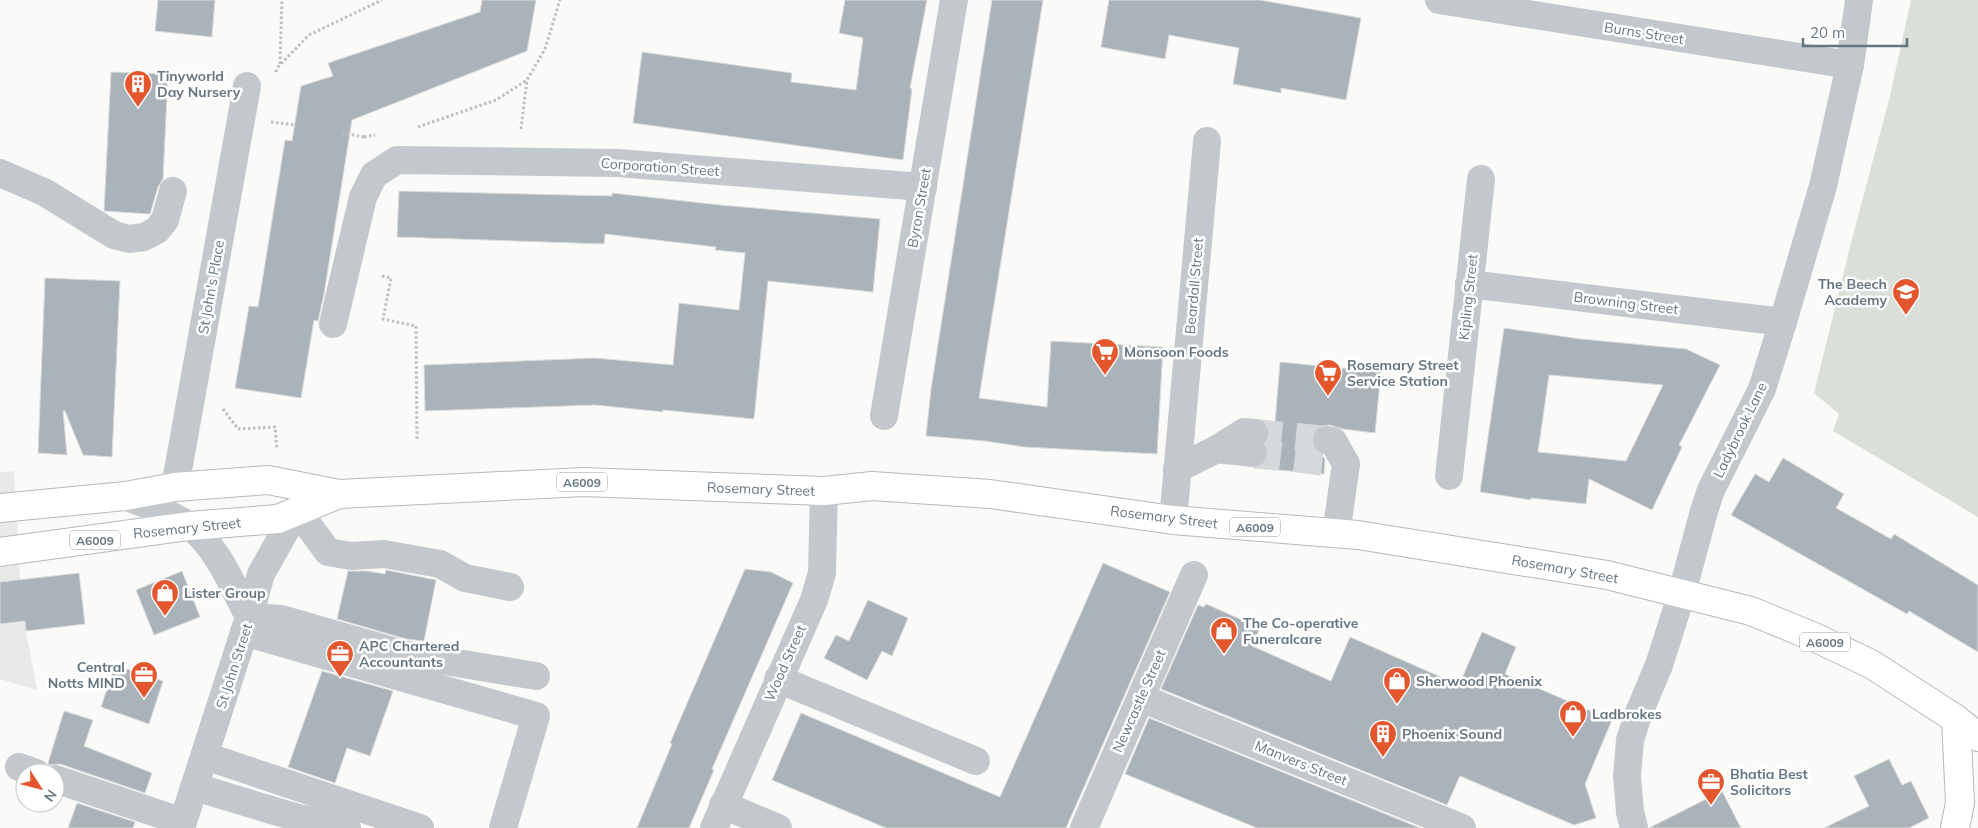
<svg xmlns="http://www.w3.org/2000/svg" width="1978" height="828" font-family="Mulish,sans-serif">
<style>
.built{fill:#e8e9e9}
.green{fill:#dadfd7}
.building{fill:#aab3b9;stroke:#dcdcda;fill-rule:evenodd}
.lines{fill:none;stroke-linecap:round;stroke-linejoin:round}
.minor-tunnel{stroke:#d5d9db;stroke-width:28;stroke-dasharray:28 14;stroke-linecap:butt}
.highway-casing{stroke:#b4b9bd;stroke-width:30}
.path{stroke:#bbbfc2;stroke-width:3;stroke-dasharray:2.5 2.5;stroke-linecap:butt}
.minor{stroke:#c3c8cc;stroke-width:28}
.highway{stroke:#fff;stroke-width:28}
.labels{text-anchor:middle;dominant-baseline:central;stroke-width:5;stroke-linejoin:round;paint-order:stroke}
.shield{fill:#fff;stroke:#939fa8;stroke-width:1}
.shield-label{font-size:12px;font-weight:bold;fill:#657683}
.street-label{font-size:14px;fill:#657683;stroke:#fff}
.poi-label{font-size:14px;font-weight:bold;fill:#657683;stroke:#fff;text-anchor:start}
</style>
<rect width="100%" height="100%" fill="#fafaf8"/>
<!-- built -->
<path class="built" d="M 14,471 L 20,579 L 26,631 L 37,690 L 0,679 L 0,472 Z"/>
<!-- green -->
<path class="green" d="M 1911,0 L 1978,0 L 1978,517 L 1833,431 L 1839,414 L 1814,393 L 1852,239 L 1890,96 Z"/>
<!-- building -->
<g class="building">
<path d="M 158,0 L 215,0 L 212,37 L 155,31 Z"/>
<path d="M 482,0 L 536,0 L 527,51 L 352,120 L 324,294 L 318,321 L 314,320 L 301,398 L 235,388 L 249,306 L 258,307 L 285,140 L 292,141 L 301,86 L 333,76 L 328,63 L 480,12 Z"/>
<path d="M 845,0 L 927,0 L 910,88 L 912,89 L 903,160 L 633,123 L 642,52 L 792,73 L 791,82 L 856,90 L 863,38 L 839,33 Z"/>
<path d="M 992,0 L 1043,0 L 979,398 L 1047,407 L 1051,341 L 1163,347 L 1157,454 L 1024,447 L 985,441 L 926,436 L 931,389 Z"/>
<path d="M 1109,0 L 1260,0 L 1361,18 L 1346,100 L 1281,88 L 1281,93 L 1233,84 L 1239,48 L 1169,35 L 1165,59 L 1101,47 Z"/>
<path d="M 111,72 L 168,74 L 163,179 L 158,187 L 150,214 L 104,211 Z"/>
<path d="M 399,191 L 612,196 L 612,193 L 720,205 L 880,219 L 873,292 L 768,281 L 754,419 L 663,410 L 663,412 L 595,405 L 425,411 L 424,365 L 595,358 L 673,365 L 679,303 L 739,310 L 745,253 L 715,250 L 716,247 L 605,234 L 604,244 L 397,237 Z"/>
<path d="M 45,278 L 120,281 L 112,457 L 83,455 L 65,411 L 63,411 L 67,455 L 38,453 Z"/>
<path d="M 1504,328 L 1581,339 L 1686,349 L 1720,365 L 1679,445 L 1682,447 L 1652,510 L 1589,479 L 1586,504 L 1531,498 L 1531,500 L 1480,492 ZM 1549,375 L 1663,385 L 1626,461 L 1538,452 Z"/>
<path d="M 1280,362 L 1381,372 L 1375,433 L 1343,429 L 1330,425 L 1321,426 L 1315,430 L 1312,437 L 1312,445 L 1325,459 L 1324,474 L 1254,468 L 1260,467 L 1265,463 L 1268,455 L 1267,447 L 1265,444 L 1270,434 L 1268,427 L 1265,422 L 1275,423 Z"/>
<path d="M 1783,458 L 1844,494 L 1836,508 L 1891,539 L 1894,534 L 1978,585 L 1978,652 L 1909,611 L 1907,614 L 1731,515 L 1755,474 L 1769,482 Z"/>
<path d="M 1103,563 L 1170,592 L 1066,828 L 886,828 L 772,780 L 801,713 L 1000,797 Z"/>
<path d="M 745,569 L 771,572 L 793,583 L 712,769 L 714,770 L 689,828 L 637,828 L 672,744 L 670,743 Z"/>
<path d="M 386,570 L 436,580 L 424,641 L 406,639 L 337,619 L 348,571 L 367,571 L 385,574 Z"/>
<path d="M 182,571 L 200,617 L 154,635 L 136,590 Z"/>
<path d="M 79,573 L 85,624 L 26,631 L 25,621 L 0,624 L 0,582 Z"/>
<path d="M 868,600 L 908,618 L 892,656 L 882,651 L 867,680 L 824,658 L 836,635 L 849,641 Z"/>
<path d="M 1206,604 L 1260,628 L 1252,646 L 1331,681 L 1350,637 L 1459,685 L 1482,632 L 1516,647 L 1505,674 L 1612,720 L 1585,784 L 1596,818 L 1574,825 L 1460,776 L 1447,805 L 1161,689 L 1198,605 L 1204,607 Z"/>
<path d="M 115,665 L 163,681 L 149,724 L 101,707 Z"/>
<path d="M 322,671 L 393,691 L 370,756 L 347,748 L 335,783 L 288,767 Z"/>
<path d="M 64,711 L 93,720 L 84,746 L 152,773 L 145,793 L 60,764 L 49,765 L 48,763 Z"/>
<path d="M 1149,718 L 1420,828 L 1257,828 L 1125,774 Z"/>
<path d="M 1889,759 L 1902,785 L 1911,781 L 1929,818 L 1909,828 L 1824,828 L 1869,806 L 1854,776 Z"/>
<path d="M 1722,791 L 1741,828 L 1649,828 Z"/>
<path d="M 77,803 L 135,822 L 133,828 L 68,828 Z"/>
</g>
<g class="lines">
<!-- minor-tunnel -->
<g class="minor-tunnel">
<path d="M 1254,433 L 1327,440"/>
<path d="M 1253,453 L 1325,462"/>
</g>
<defs>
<g id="highway">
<path d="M 0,508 L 125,496 L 175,487 L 268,480 L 339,494 L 584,482 L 824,491 L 872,486 L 990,494 L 1173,520 L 1358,535 L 1607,575 L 1751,611 L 1814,637 L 1871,664 L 1956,719 L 1978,737"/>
<path d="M 0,552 L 189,526 L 278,519 L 339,494"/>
<path d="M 1955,828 L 1960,803 L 1956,719"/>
</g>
</defs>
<!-- highway casing -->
<use href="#highway" class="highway-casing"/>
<!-- path -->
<g class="path">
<path d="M 280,64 L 282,0"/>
<path d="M 276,72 L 277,68 L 309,35 L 382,0"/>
<path d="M 271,122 L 295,125"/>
<path d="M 418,127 L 496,100 L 527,80"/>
<path d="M 521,129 L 527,80 L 545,49 L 560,0"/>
<path d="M 342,133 L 364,137"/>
<path d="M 364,137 L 375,135"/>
<path d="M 382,276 L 391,278 L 383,319 L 416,326 L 417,439"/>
<path d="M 223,409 L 238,429 L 275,427 L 277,449"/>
</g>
<!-- minor -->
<g class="minor">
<path d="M 1439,0 L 1850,65"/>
<path d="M 0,173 L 44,192 L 114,235 L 129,239 L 144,237 L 157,230 L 165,220 L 173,191"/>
<path d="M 1469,284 L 1783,322"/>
<path d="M 333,324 L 363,197 L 374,175 L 397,160 L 617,163 L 923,187"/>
<path d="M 884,416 L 954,0"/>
<path d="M 1327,440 L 1333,441 L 1346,464 L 1336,534"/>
<path d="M 1217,449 L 1253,453"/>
<path d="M 1177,469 L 1217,449 L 1244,432 L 1254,433"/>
<path d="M 1449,476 L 1481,179"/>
<path d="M 175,487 L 247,86"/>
<path d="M 125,496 C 147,504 168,513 188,525 C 216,544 234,588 249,617"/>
<path d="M 1173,520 L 1207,141"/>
<path d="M 249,617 L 281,619 L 403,654 L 536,676"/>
<path d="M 244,632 L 536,716 L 503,828"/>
<path d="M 778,679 L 976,761"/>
<path d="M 1141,698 L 1462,828"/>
<path d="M 205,756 L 420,828"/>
<path d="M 19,767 L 36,773"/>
<path d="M 55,779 L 183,822"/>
<path d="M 195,787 L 298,818 L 347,828"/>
<path d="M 723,805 L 778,828"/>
<path d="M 181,828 L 249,617 L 261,574 L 297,510 L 328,552 L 351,556 L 384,554 L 440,564 L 465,578 L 510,587"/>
<path d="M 714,828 L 814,600 L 822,573 L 824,491"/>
<path d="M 1084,828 L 1194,575"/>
<path d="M 1634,828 L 1630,812 L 1627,776 L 1630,740 L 1638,715 L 1659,665 L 1682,593 L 1704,511 L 1711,490 L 1762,389 L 1783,322 L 1823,186 L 1850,65 L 1859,0"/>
</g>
<!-- highway -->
<use href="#highway" class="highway"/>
</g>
<!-- icons -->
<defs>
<symbol id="building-pin" viewBox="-11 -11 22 30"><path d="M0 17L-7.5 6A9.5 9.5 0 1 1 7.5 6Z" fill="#e4572e" stroke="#fff"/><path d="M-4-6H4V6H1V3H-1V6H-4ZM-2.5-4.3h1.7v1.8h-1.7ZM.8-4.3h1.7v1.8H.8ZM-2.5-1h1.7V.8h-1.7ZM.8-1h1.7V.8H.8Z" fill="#fff"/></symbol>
<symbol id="school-pin" viewBox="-11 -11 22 30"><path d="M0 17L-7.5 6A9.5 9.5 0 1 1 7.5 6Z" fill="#e4572e" stroke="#fff"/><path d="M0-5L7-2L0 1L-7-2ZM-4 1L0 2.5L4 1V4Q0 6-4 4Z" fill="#fff"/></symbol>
<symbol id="supermarket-pin" viewBox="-11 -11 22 30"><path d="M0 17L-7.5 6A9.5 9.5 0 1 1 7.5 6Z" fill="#e4572e" stroke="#fff"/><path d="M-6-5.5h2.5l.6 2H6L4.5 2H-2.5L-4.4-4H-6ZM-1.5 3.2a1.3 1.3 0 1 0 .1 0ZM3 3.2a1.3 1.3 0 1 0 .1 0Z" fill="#fff"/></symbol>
<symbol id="shop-pin" viewBox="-11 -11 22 30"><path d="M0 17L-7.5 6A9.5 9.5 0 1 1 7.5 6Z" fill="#e4572e" stroke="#fff"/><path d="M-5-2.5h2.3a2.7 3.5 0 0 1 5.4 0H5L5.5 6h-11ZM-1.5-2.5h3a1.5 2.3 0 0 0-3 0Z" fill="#fff"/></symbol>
<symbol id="office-pin" viewBox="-11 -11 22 30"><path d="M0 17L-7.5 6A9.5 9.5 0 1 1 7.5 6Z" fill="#e4572e" stroke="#fff"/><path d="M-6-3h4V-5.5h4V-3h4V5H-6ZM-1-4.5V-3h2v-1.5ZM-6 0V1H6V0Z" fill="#fff"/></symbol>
</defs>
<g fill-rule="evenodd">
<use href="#building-pin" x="122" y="68" width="32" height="43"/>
<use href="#school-pin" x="1890" y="276" width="32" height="43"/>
<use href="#supermarket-pin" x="1089" y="336" width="32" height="43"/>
<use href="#supermarket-pin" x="1312" y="357" width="32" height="43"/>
<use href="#shop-pin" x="149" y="577" width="32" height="43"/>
<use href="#shop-pin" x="1208" y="615" width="32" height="43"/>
<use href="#office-pin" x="324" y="638" width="32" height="43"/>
<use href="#office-pin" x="128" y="659" width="32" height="43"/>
<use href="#shop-pin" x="1381" y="665" width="32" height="43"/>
<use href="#shop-pin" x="1557" y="698" width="32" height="43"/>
<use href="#building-pin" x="1367" y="718" width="32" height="43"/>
<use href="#office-pin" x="1695" y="766" width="32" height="43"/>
</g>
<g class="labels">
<!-- shield labels -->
<g class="shield">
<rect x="557" y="472.5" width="50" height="19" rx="4"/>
<rect x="1230" y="517.5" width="50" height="19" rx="4"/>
<rect x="70" y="530.5" width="50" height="19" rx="4"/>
<rect x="1800" y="632.5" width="50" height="19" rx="4"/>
</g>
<g class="shield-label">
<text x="582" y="482">A6009</text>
<text x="1255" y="527">A6009</text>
<text x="95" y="540">A6009</text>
<text x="1825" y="642">A6009</text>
</g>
<!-- street labels -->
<g class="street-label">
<text transform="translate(1644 33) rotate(9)">Burns Street</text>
<text transform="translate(660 167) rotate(4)">Corporation Street</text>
<text transform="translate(919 208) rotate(-80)">Byron Street</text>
<text transform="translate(1194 286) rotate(-85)">Beardall Street</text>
<text transform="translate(211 287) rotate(-80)">St John's Place</text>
<text transform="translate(1468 297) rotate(-84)">Kipling Street</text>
<text transform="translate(1626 303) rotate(7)">Browning Street</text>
<text transform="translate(1740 430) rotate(-64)">Ladybrook Lane</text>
<text transform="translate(761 489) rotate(2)">Rosemary Street</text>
<text transform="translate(1164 517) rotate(7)">Rosemary Street</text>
<text transform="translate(187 528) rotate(-6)">Rosemary Street</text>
<text transform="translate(1565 569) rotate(10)">Rosemary Street</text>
<text transform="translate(785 663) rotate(-66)">Wood Street</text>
<text transform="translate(234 666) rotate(-72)">St John Street</text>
<text transform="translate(1139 701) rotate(-66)">Newcastle Street</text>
<text transform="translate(1301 763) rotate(22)">Manvers Street</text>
</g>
<!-- poi labels -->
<g class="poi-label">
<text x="157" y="76">Tinyworld<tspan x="157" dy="16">Day Nursery</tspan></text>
<text x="1887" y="284" text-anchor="end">The Beech<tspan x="1887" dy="16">Academy</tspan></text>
<text x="1124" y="352">Monsoon Foods</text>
<text x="1347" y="365">Rosemary Street<tspan x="1347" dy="16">Service Station</tspan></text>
<text x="184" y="593">Lister Group</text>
<text x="1243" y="623">The Co-operative<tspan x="1243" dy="16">Funeralcare</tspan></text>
<text x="359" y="646">APC Chartered<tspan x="359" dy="16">Accountants</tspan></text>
<text x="125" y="667" text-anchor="end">Central<tspan x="125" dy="16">Notts MIND</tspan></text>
<text x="1416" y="681">Sherwood Phoenix</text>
<text x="1592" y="714">Ladbrokes</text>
<text x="1402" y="734">Phoenix Sound</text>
<text x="1730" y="774">Bhatia Best<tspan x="1730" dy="16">Solicitors</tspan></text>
</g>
</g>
<!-- north arrow -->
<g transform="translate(40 788) rotate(126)"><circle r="24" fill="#ffffff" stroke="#c1c8cd"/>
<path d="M0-4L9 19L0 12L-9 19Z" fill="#e4572e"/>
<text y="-8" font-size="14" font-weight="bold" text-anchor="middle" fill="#657683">N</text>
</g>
<!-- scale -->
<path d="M1803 38v8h104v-8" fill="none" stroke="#657683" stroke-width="2.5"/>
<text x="1810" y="38" font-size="15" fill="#657683" stroke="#ffffff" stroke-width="4" paint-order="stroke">20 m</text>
</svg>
